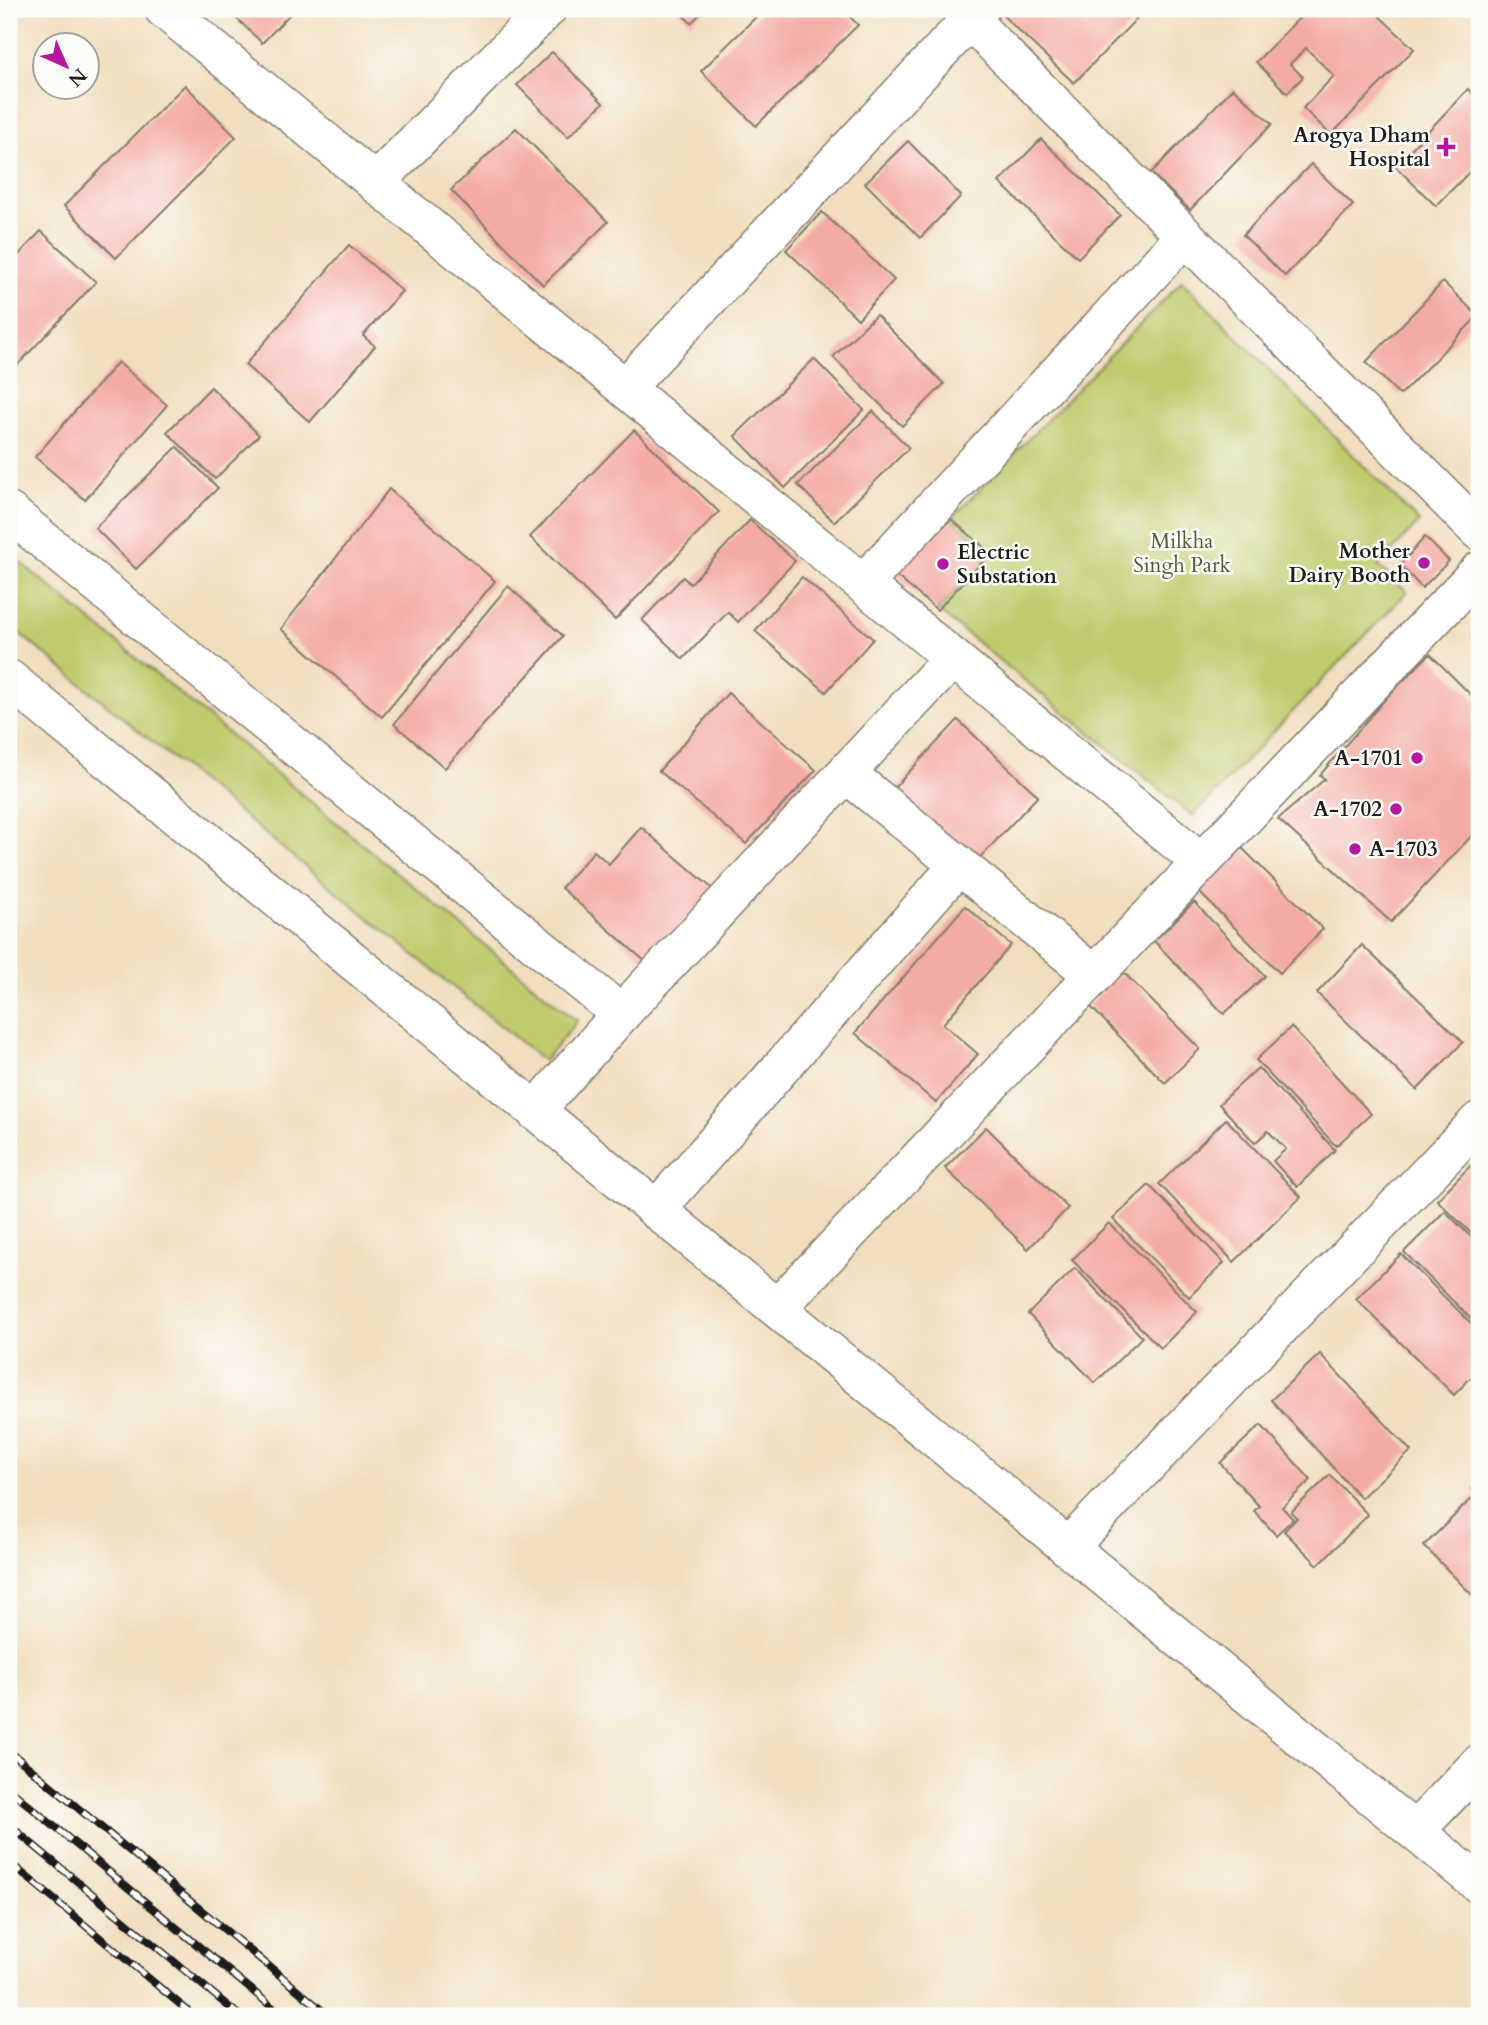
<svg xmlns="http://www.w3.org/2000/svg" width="1488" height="2025" font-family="Cardo,serif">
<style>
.green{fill:#bfcb6d;stroke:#6e7444;stroke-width:2}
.building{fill:#f4aba6}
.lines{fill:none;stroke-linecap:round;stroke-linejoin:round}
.minor-casing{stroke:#867d6e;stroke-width:41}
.minor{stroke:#fff;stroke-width:38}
.rail-casing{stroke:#1c1c1c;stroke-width:8}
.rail{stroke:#fdfcf7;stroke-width:5;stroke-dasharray:16;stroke-linecap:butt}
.poi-dot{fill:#b5179e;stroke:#fdfcf7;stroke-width:2.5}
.labels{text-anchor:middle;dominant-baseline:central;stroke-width:5;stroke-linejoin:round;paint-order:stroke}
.poi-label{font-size:21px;font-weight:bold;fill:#1c1c1c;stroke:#fdfcf7;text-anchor:end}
.park-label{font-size:21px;fill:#555938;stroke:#fdfcf7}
</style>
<rect width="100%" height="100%" fill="#fdfcf7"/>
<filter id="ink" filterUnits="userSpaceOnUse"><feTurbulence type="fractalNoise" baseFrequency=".0143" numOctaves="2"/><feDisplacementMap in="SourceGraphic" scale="14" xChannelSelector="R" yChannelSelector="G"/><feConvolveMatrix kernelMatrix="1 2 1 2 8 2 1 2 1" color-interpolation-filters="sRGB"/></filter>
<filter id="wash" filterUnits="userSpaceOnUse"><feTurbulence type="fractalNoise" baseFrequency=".00686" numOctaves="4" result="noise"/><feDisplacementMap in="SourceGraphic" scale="28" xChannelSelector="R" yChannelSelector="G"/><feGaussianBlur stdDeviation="1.57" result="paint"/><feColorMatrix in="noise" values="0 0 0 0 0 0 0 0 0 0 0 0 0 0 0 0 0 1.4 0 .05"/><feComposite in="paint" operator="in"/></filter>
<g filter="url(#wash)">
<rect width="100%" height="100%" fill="#f1debf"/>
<!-- green -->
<g class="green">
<path d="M 1182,281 L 1419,522 L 1378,566 L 1407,592 L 1193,816 L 937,610 L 991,553 L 951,519 Z"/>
<path d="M 9,553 L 577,1021 L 544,1061 L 9,625 Z"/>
</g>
<g id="blocks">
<!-- building -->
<g class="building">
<path d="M 227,9 L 295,9 L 262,43 Z"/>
<path d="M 677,9 L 705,9 L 691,23 Z"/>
<path d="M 764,9 L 842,9 L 858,25 L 756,126 L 701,71 Z"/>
<path d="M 996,9 L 1146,9 L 1074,83 Z"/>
<path d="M 1308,9 L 1372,9 L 1414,49 L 1331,135 L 1303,108 L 1334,76 L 1306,48 L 1290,64 L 1303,77 L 1287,93 L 1256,62 Z"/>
<path d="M 552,52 L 603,103 L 568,137 L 517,85 Z"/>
<path d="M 185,85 L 236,137 L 116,258 L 64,206 Z"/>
<path d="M 1233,88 L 1272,124 L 1190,210 L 1151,173 Z"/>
<path d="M 1468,89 L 1479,100 L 1479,162 L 1436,206 L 1395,166 Z"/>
<path d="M 516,128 L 608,222 L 543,285 L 451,190 Z"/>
<path d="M 1041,139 L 1120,215 L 1078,258 L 999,182 Z"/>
<path d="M 908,141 L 961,196 L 920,238 L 865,183 Z"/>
<path d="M 1311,164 L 1353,205 L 1285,276 L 1243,235 Z"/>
<path d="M 822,212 L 894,280 L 858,319 L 786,250 Z"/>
<path d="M 41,231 L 96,282 L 9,374 L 9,265 Z"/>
<path d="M 349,245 L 402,291 L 363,336 L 375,346 L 310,422 L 245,365 Z"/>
<path d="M 1443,282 L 1478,316 L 1400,395 L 1366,362 Z"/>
<path d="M 876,315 L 944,384 L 902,426 L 833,357 Z"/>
<path d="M 814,359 L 864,410 L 785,488 L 735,436 Z"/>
<path d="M 118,362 L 167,405 L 85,500 L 35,457 Z"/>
<path d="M 211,387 L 259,435 L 215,479 L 167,432 Z"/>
<path d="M 873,411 L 909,448 L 834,522 L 798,485 Z"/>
<path d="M 634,430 L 719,512 L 615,620 L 530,537 Z"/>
<path d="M 177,447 L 218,488 L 136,569 L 95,528 Z"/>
<path d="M 389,489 L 495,581 L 382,717 L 281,629 Z"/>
<path d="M 951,519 L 991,553 L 937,610 L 895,575 Z"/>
<path d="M 750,520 L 795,561 L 738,622 L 728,612 L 683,659 L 642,620 L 683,577 L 690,584 Z"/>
<path d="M 1425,537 L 1449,561 L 1422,588 L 1400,565 Z"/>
<path d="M 802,577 L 873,639 L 826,692 L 755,631 Z"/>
<path d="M 508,586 L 563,636 L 445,768 L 394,724 Z"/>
<path d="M 1430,654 L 1479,703 L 1479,828 L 1391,922 L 1278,819 L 1325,779 L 1320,775 L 1387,697 Z"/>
<path d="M 728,693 L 816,770 L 746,844 L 659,771 Z"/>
<path d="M 958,720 L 1038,796 L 970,868 L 890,792 Z"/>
<path d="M 641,827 L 714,890 L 646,962 L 561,888 L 594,851 L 609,864 Z"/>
<path d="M 1242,848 L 1323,929 L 1280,973 L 1198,891 Z"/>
<path d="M 1194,902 L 1265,976 L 1224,1014 L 1154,941 Z"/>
<path d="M 965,906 L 1011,945 L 943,1024 L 978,1054 L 936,1103 L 855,1033 Z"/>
<path d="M 1362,945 L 1463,1042 L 1417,1090 L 1317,993 Z"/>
<path d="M 1123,972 L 1200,1049 L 1165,1083 L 1089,1005 Z"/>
<path d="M 1291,1027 L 1371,1114 L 1336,1146 L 1256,1060 Z"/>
<path d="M 1258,1068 L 1335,1150 L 1297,1187 L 1273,1161 L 1286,1149 L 1268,1131 L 1255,1143 L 1219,1104 Z"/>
<path d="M 1226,1119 L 1301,1197 L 1234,1262 L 1159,1184 Z"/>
<path d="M 986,1127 L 1068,1208 L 1028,1249 L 945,1168 Z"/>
<path d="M 1479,1157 L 1479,1241 L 1437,1200 Z"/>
<path d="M 1149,1185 L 1224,1263 L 1189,1297 L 1113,1219 Z"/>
<path d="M 1445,1211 L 1479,1245 L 1479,1327 L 1404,1252 Z"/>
<path d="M 1109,1223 L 1197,1312 L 1161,1348 L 1072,1260 Z"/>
<path d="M 1401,1254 L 1479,1331 L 1479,1369 L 1454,1395 L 1356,1299 Z"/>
<path d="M 1075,1268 L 1142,1337 L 1095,1383 L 1028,1314 Z"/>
<path d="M 1320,1354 L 1411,1451 L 1361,1498 L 1271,1400 Z"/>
<path d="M 1261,1425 L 1311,1480 L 1282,1507 L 1293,1519 L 1276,1535 L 1254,1511 L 1259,1506 L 1220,1463 Z"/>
<path d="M 1330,1475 L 1368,1515 L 1318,1565 L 1284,1531 L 1297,1518 L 1291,1512 Z"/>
<path d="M 1479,1482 L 1479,1496 L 1472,1489 Z"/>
<path d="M 1474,1496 L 1479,1501 L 1479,1602 L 1424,1546 Z"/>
</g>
</g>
</g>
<g filter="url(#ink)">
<use href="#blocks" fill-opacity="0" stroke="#867d6e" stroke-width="2"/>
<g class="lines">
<defs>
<g id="minor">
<path d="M 164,9 L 1201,862"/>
<path d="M 969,19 L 1479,531"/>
<path d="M 376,182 L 547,9"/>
<path d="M 625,388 L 980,9"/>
<path d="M 9,512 L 621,1014"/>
<path d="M 863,584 L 1185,236"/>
<path d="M 9,679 L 1479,1884"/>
<path d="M 847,774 L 1094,975"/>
<path d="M 535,1111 L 621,1014 L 953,658"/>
<path d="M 656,1210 L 959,865"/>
<path d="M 777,1308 L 1479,571"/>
<path d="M 1068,1547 L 1479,1121"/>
<path d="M 1415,1831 L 1479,1764"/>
</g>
</defs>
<!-- minor casing -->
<use href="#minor" class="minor-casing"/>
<!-- minor -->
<use href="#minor" class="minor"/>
<defs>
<g id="rail">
<path d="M 9,1751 L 329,2016"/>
<path d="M 9,1789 L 283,2016"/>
<path d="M 9,1825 L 240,2016"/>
<path d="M 9,1862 L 194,2016"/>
</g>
</defs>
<!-- rail casing -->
<use href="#rail" class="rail-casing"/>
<!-- rail -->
<use href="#rail" class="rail"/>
</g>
</g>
<!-- markers -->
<g class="poi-dot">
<path d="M1442.5 136.5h7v7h7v7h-7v7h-7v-7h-7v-7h7z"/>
<circle cx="1424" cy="563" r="7"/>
<circle cx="943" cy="564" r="7"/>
<circle cx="1417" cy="758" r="7"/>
<circle cx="1396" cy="809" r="7"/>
<circle cx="1355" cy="849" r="7"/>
</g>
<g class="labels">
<!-- poi labels -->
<g class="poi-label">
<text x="1430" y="135">Arogya Dham<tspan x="1430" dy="24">Hospital</tspan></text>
<text x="1410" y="551">Mother<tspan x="1410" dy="24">Dairy Booth</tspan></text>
<text x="957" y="552" text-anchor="start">Electric<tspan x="957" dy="24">Substation</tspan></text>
<text x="1403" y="758">A-1701</text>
<text x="1382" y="809">A-1702</text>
<text x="1369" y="849" text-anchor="start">A-1703</text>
</g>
<!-- park labels -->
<g class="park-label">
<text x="1182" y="541">Milkha<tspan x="1182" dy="24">Singh Park</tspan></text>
</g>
</g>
<!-- margin -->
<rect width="1488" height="2025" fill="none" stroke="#fdfcf7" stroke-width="35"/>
<!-- north arrow -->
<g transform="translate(66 66) rotate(135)"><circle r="33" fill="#fdfcf7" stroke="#a3a29f" stroke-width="2"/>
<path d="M0-5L12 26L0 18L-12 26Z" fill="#b5179e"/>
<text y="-10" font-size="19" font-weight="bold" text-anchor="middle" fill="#1c1c1c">N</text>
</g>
</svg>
